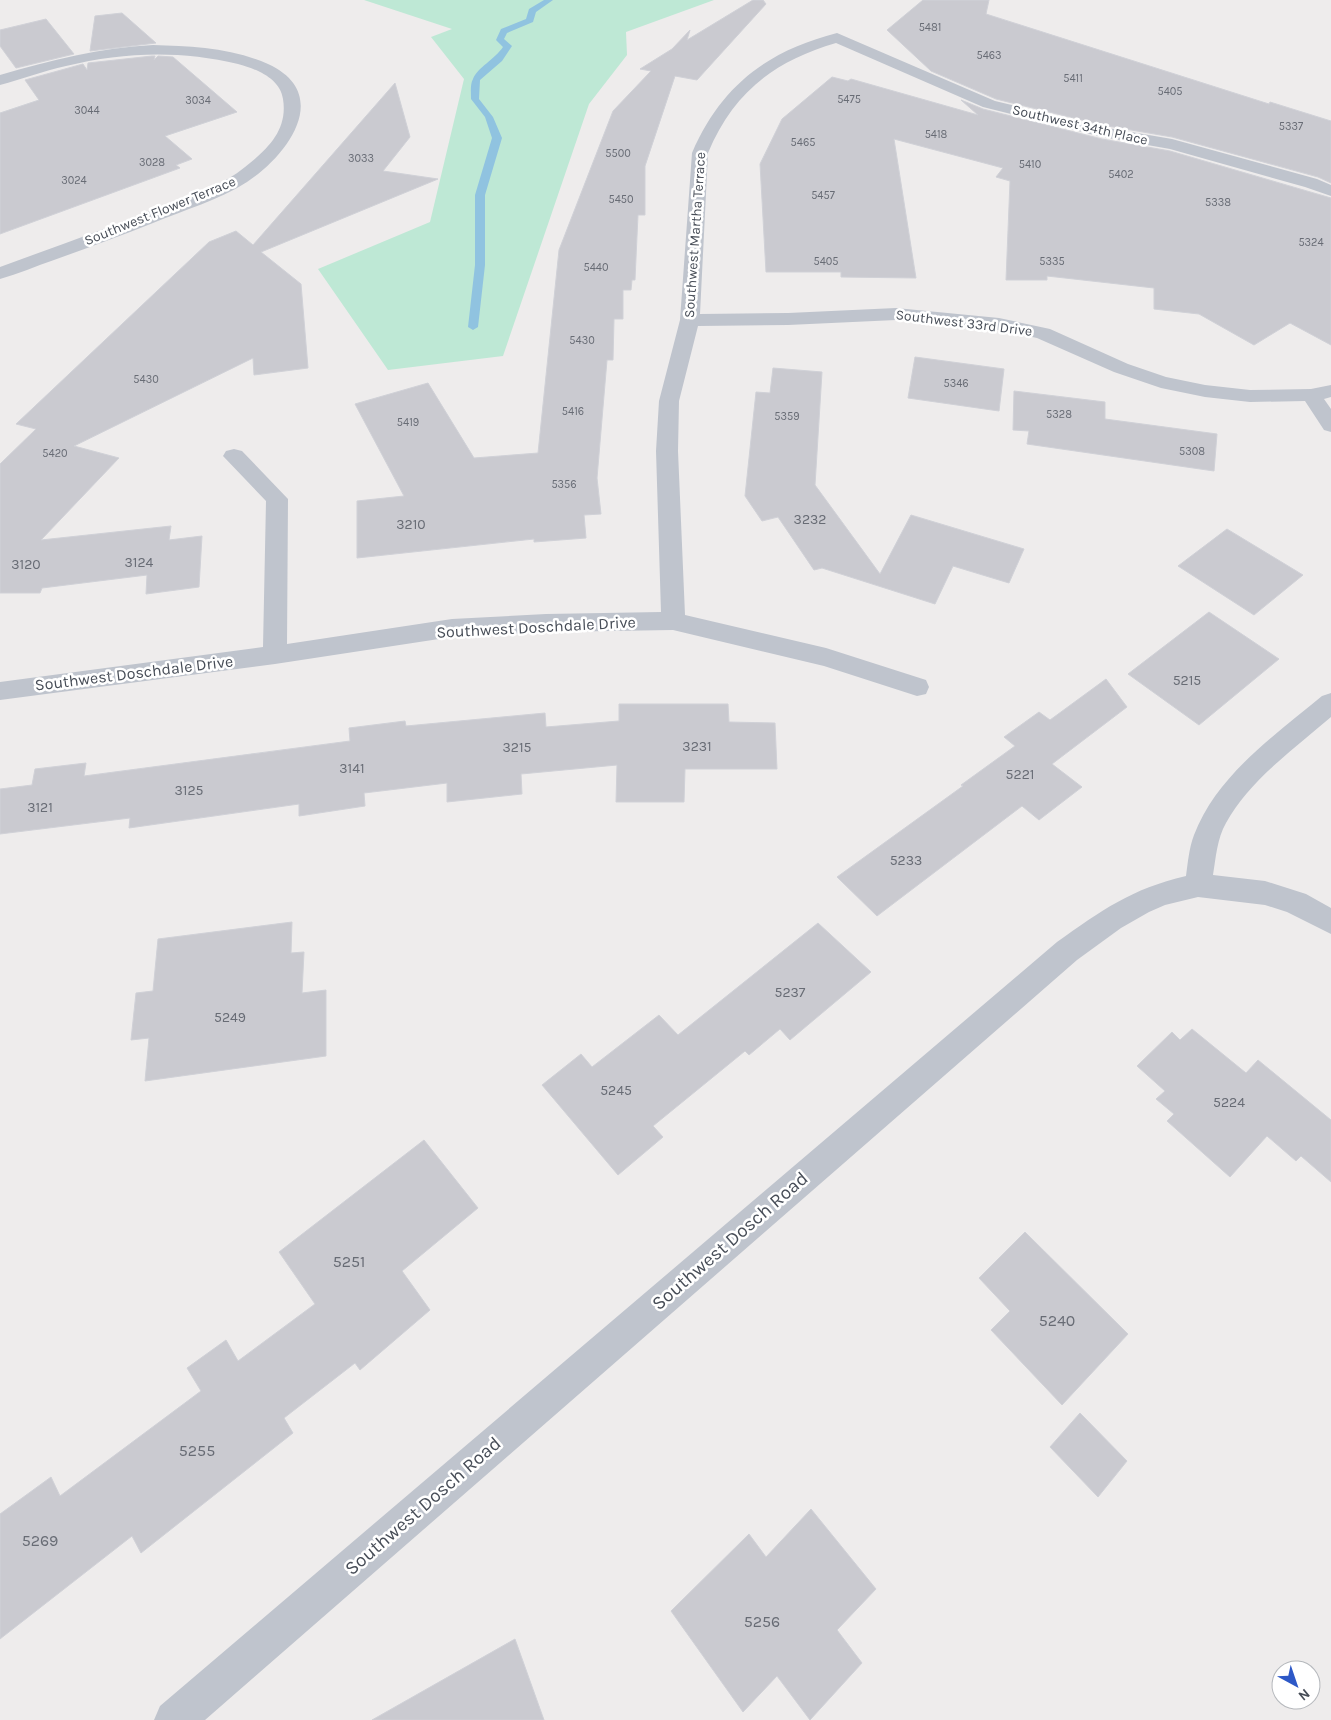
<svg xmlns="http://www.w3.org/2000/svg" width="1331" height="1720" font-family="Karla,sans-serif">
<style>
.green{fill:#bee8d5}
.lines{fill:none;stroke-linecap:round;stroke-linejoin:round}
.stream{fill:#90c3e0;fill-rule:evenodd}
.building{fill:#cacad0;stroke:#d0d1d7}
.minor{fill:#bfc4cd;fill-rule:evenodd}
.labels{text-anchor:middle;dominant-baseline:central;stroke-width:5;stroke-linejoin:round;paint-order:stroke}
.far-number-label{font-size:11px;fill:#686c75}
.far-street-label{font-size:14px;fill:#474d57;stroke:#fff}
.number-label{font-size:14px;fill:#686c75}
.street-label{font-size:16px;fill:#474d57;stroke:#fff}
.near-number-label{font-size:16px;fill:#686c75}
.near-street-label{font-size:19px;fill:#474d57;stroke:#fff}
</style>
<rect width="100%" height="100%" fill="#eeecec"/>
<!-- green -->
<path class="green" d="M 364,0 L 714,0 L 626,32 L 627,55 L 589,104 L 503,356 L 388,370 L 318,269 L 430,222 L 464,79 L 431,37 L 452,29 Z"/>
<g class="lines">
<!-- stream -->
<path class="stream" d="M 544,0 L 553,0 L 536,12 L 533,22 L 507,33 L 504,39 L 512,46 L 502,61 L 480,80 L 479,99 L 493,117 L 502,138 L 485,195 L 485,265 L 478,327 L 473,330 L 468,327 L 475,265 L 475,195 L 492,138 L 485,117 L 471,99 C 471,93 470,84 473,79 C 477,68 495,59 503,47 L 496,40 L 501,29 L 526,19 L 529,9 Z"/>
</g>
<!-- building -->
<g class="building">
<path d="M 753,0 L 763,0 L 766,4 L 697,80 L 675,76 L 645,166 L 645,215 L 638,215 L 635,280 L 632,280 L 631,290 L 623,290 L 623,319 L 614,319 L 613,360 L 607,360 L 597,478 L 601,514 L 584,515 L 586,538 L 534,542 L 534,539 L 357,558 L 357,501 L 404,496 L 355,404 L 428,383 L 474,458 L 538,453 L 559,250 L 613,111 L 651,71 L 640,69 L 672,49 L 690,30 L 687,40 Z"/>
<path d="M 923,0 L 989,0 L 986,14 L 1269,104 L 1270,102 L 1331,121 L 1331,183 L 1318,177 L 1172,137 L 1102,125 L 996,99 L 931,71 L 887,30 Z"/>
<path d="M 122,13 L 156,43 L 90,51 L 95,16 Z"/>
<path d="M 46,19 L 74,54 L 16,68 L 0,46 L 0,30 Z"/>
<path d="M 152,56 L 155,56 L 154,60 L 158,56 L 173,57 L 237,112 L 165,136 L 192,159 L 176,165 L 180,168 L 0,234 L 0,113 L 39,100 L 25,80 L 83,64 L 87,70 L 88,63 Z"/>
<path d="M 832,77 L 848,81 L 851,79 L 978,115 L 961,100 L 983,109 L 1102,139 L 1170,151 L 1331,198 L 1331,345 L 1290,323 L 1254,345 L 1199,314 L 1154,309 L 1154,288 L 1047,276 L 1047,280 L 1006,280 L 1010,181 L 996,177 L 1003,168 L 894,139 L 916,278 L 841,277 L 841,272 L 766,272 L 760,164 L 782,119 Z"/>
<path d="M 395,83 L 410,137 L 383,171 L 438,179 L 261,252 L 301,284 L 308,368 L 254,375 L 253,358 L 74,446 L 119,458 L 41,540 L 171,526 L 169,540 L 202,536 L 199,587 L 146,594 L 147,575 L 42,588 L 40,593 L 0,593 L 0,464 L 36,429 L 16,424 L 209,242 L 236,231 L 253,245 Z"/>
<path d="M 915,357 L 1004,369 L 999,411 L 908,398 Z"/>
<path d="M 773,368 L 822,372 L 815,485 L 880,574 L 911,515 L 1024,549 L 1009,583 L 953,566 L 935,604 L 822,568 L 814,570 L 778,517 L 762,521 L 745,496 L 756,392 L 770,393 Z"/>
<path d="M 1014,391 L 1105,402 L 1105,419 L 1217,434 L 1214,471 L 1027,444 L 1029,431 L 1013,430 Z"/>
<path d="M 1227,529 L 1303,575 L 1254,615 L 1178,566 Z"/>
<path d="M 1209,612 L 1279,659 L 1199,725 L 1128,674 Z"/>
<path d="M 1106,679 L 1127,707 L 1052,764 L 1082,787 L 1039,820 L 1022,806 L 877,916 L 837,877 L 963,786 L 961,785 L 1015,746 L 1004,737 L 1039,712 L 1050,720 Z"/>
<path d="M 619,704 L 728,704 L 729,722 L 775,723 L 777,769 L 685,769 L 684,802 L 616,802 L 617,765 L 521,774 L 522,794 L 447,802 L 447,783 L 364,793 L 365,806 L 299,816 L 299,804 L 129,828 L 130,818 L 0,834 L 0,789 L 32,785 L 35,769 L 86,763 L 84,776 L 350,741 L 349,728 L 405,721 L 406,726 L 545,713 L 546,727 L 619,721 Z"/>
<path d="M 292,922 L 291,953 L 304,952 L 302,993 L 326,990 L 326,1056 L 145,1081 L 149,1038 L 131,1040 L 136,993 L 153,991 L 158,939 Z"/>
<path d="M 818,923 L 871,972 L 790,1040 L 780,1029 L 749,1055 L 745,1051 L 653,1126 L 663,1137 L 618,1175 L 542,1085 L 581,1054 L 592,1067 L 659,1015 L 678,1035 Z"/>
<path d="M 1192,1029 L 1246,1073 L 1258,1060 L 1331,1120 L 1331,1182 L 1301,1156 L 1296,1161 L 1267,1136 L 1230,1177 L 1167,1121 L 1174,1114 L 1156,1099 L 1165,1091 L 1137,1066 L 1172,1032 L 1180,1040 Z"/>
<path d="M 424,1140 L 478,1208 L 402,1271 L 430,1310 L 360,1370 L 355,1363 L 284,1418 L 293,1433 L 141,1553 L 132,1536 L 0,1639 L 0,1514 L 51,1477 L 60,1496 L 201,1391 L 187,1368 L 226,1340 L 238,1361 L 315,1304 L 279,1252 Z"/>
<path d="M 1025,1232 L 1128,1334 L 1062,1405 L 991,1330 L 1010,1311 L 979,1278 Z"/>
<path d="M 1080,1413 L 1127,1461 L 1098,1497 L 1050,1447 Z"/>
<path d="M 811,1509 L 876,1589 L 837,1630 L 862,1663 L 810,1720 L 777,1676 L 743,1712 L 671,1611 L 749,1534 L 766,1557 Z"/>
<path d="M 515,1639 L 544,1720 L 372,1720 Z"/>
</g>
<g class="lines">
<!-- minor -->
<g class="minor">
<path d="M 837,33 L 995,101 L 1102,127 L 1172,139 L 1317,179 L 1331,185 L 1331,196 L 1305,187 L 1170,149 L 1102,137 L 983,107 L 836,43 C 774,61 733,93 708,153 L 700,314 L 788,313 L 896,308 L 999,318 L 1050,329 L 1128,364 L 1166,377 L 1205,385 L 1250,390 L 1311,389 L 1331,385 L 1331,397 L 1324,399 L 1331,409 L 1331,432 L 1324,430 L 1305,401 L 1250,402 L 1205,397 L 1161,388 L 1114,372 L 1037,338 L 999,330 L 896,320 L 788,325 L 698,326 L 679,401 L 678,451 L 685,615 L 826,648 L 926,680 L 929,687 L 926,694 L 917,696 L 824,666 L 673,630 L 546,632 L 452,637 L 275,664 L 0,700 L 0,682 L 263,647 L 266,501 L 223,456 L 226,451 L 234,449 L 242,451 L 288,499 L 287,644 L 452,619 L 546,614 L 661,612 L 656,451 L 659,401 L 680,320 L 692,153 C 721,86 767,51 837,33 Z"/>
<path d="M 153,45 C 191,46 233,48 268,64 C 333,94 288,155 247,182 C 219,200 184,210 153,223 C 121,236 87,248 54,260 C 36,266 18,274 0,279 L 0,267 C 57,246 114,226 170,203 C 196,193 224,185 245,167 C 268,149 288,130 283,99 C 280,78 256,69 238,64 C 180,50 123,52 66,66 C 43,71 22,79 0,85 L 0,75 C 51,60 100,48 153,45 Z"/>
<path d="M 1331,693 L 1331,717 C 1295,748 1250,780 1226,823 C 1217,839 1216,857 1213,875 L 1265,881 L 1306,894 L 1331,908 L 1331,934 L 1287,912 L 1265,905 L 1198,897 L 1165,905 L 1149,912 L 1121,928 L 1077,960 L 205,1720 L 154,1720 L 160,1706 L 1057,942 C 1102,910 1131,889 1186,876 C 1188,862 1189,848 1194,835 C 1217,775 1274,736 1322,696 Z"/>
</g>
</g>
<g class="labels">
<!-- far-number labels -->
<g class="far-number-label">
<text x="930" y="27">5481</text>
<text x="989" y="55">5463</text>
<text x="1073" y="78">5411</text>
<text x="1170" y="91">5405</text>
<text x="849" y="99">5475</text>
<text x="198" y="100">3034</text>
<text x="87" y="110">3044</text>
<text x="1291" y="126">5337</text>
<text x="936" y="134">5418</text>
<text x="803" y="142">5465</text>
<text x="618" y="153">5500</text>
<text x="361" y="158">3033</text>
<text x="152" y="162">3028</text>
<text x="1030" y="164">5410</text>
<text x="1121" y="174">5402</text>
<text x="74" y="180">3024</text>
<text x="823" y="195">5457</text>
<text x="621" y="199">5450</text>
<text x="1218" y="202">5338</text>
<text x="1311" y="242">5324</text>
<text x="826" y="261">5405</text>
<text x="1052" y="261">5335</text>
<text x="596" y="267">5440</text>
<text x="582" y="340">5430</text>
<text x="146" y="379">5430</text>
<text x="956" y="383">5346</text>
<text x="573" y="411">5416</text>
<text x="1059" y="414">5328</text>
<text x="787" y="416">5359</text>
<text x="408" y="422">5419</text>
<text x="1192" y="451">5308</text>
<text x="55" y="453">5420</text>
<text x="564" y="484">5356</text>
</g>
<!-- far-street labels -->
<g class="far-street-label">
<text transform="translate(1080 125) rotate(13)">Southwest 34th Place</text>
<text transform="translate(160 211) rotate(-22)">Southwest Flower Terrace</text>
<text transform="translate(695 235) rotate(-86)">Southwest Martha Terrace</text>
<text transform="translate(964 323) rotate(7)">Southwest 33rd Drive</text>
</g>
<!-- number labels -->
<g class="number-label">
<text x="810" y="519">3232</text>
<text x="411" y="524">3210</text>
<text x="139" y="562">3124</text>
<text x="26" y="564">3120</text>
<text x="1187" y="680">5215</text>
<text x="697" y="746">3231</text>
<text x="517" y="747">3215</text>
<text x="352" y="768">3141</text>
<text x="1020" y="774">5221</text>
<text x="189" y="790">3125</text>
<text x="40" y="807">3121</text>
<text x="906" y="860">5233</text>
<text x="790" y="992">5237</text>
<text x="230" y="1017">5249</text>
<text x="616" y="1090">5245</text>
<text x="1229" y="1102">5224</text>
</g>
<!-- street labels -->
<g class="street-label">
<text transform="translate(536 627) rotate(-3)">Southwest Doschdale Drive</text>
<text transform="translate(134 673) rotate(-7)">Southwest Doschdale Drive</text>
</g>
<!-- near-number labels -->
<g class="near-number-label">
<text x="349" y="1261">5251</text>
<text x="1057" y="1320">5240</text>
<text x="197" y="1450">5255</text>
<text x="40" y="1540">5269</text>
<text x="762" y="1621">5256</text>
</g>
<!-- near-street labels -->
<g class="near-street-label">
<text transform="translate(730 1241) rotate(-41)">Southwest Dosch Road</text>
<text transform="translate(423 1506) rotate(-41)">Southwest Dosch Road</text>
</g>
</g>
<!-- north arrow -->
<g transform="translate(1296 1685) rotate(140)"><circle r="24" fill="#ffffff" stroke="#b5b8bc"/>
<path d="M0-4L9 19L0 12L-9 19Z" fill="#2d58c7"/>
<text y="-8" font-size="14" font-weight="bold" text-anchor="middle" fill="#474d57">N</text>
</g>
</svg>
